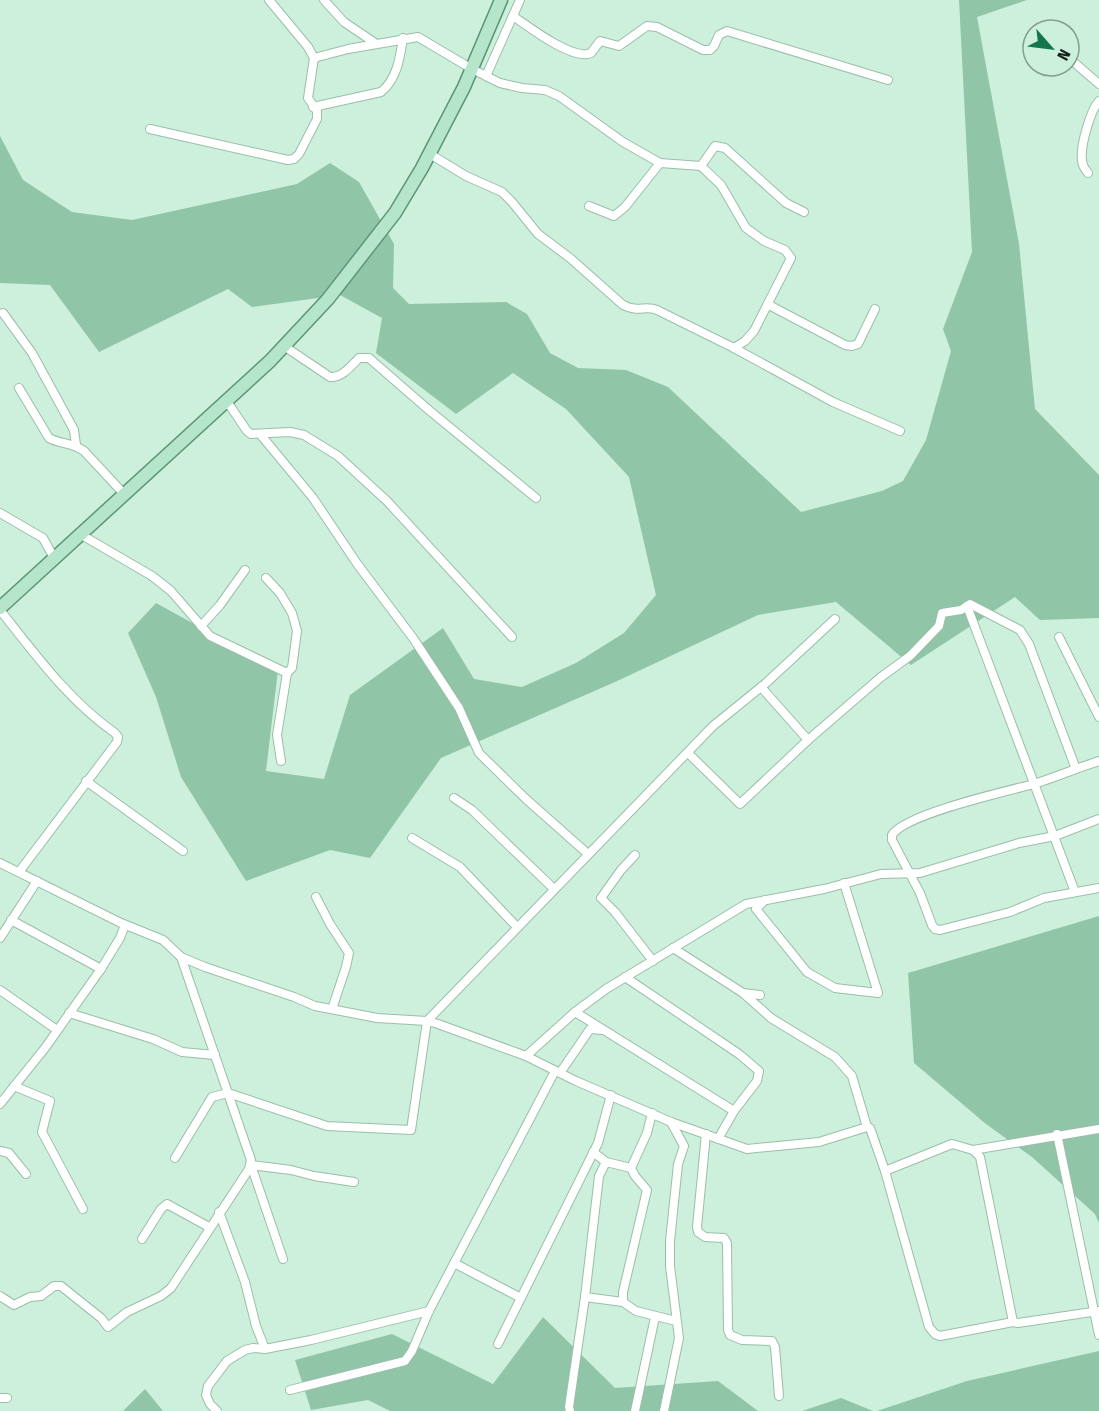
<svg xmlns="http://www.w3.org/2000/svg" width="1099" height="1411" font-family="'Fira Sans Condensed',sans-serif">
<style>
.green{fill:#90c5a7}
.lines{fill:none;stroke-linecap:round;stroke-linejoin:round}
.minor-casing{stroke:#9bbea9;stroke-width:10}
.primary-casing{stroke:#5c9576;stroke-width:15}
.minor{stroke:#fff;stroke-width:8}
.primary{stroke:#b5e5ca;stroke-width:12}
</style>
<rect width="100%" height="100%" fill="#ccf0db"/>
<!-- green -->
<g class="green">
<path d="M 959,0 L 1027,0 L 977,17 L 1019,244 L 1035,409 L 1099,475 L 1099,618 L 1040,620 L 1015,597 L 911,665 L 836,602 L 758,615 L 615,682 L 441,758 L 370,858 L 330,850 L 246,881 L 181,777 L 156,697 L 128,633 L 156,603 L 278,670 L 266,771 L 324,779 L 350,695 L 443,628 L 474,679 L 522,687 L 576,663 L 624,633 L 656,595 L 629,477 L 566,409 L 513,373 L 456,414 L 376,353 L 382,318 L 340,295 L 252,307 L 228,289 L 99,352 L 50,285 L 0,283 L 0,136 L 23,180 L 72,212 L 132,220 L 297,184 L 330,163 L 359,182 L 394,244 L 393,288 L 409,304 L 506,302 L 527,314 L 550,353 L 578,368 L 626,370 L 668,387 L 801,512 L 882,491 L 903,481 L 926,440 L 951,351 L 943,329 L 972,252 Z"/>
<path d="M 1099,916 L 1099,1223 L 1095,1214 L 1032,1157 L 986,1124 L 914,1063 L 908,973 Z"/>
<path d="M 543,1317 L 615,1388 L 718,1381 L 758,1411 L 390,1411 L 368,1400 L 311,1410 L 295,1360 L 392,1334 L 493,1384 Z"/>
<path d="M 1099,1351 L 1099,1411 L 877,1411 L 967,1381 Z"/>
<path d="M 145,1389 L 163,1411 L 123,1411 Z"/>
<path d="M 841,1398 L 873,1411 L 802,1411 Z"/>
</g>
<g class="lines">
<defs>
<g id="minor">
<path d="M 324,0 L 344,22 L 375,43"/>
<path d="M 513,16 C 529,27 573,61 591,53 L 600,41 L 619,46 L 647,26 L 657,27 L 703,50 L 710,50 L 714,46 L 719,35 L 727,31 L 888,80"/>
<path d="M 314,58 L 348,49 L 418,37 L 472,69 L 500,83 L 522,88 L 545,90 L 559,96 L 623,142 L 660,163 L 701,166 L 721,185 L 746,228 L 764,241 L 785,250 L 791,258 L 754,331 L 745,341 L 734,348"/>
<path d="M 1069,58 L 1099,84"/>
<path d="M 486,76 L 520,0"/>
<path d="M 313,107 L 381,92 C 397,79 400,58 403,38"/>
<path d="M 150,129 L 288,160 L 294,159 L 299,154 L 317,119 L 317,111 L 308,98 L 314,58 L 308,47 L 269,0"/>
<path d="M 430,154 L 466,176 L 502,192 L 512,202 L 538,234 L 570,258 L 623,305 C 639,313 644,305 657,310 L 734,348 L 833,402 L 900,431"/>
<path d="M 701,166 L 715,146 L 725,148 L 786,203 L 804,212"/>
<path d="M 1088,173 C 1085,169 1082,166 1082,160 C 1080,147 1090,111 1099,101"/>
<path d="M 589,206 L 614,216 L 625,207 L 660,163"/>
<path d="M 769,305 L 845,345 L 852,346 L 858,344 L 875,309"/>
<path d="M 3,313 L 32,353 L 74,430 L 76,445"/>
<path d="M 284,346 L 330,377 C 342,378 351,366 359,358 L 369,358 L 430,411 L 536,498"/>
<path d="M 19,388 L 49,438 C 60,444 73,443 84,451 L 124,494"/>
<path d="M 226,400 L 247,431 L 251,434 L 290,432 L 304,435 L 338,456 L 387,501 L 512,637"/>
<path d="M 260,434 L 313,498 L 358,565 L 413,638 L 459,708 L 479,753 L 526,799 L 588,854"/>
<path d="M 0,513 L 43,538 L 54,558"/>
<path d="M 80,534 L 152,576 L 171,591 L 210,636 L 287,673 L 277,735 L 281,761"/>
<path d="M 266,578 L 280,593 L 292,613 L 297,631 L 292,668 L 287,673"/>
<path d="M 967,606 L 1075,892"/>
<path d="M 0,610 C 35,654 69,701 115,733 L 118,737 L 117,742 L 19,872"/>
<path d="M 201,626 L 220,605 L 245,570"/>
<path d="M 1059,637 L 1099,717"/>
<path d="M 808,740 L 881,677 L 910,656 L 939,626 L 942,613 L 961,610 L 970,604 L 1020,630 L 1029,644 L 1076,769"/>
<path d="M 688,753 L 740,804 L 808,740 L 761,687"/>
<path d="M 1099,761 C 1077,768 1056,777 1034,784 C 1007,791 905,814 892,835 L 892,840 L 920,893 L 932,925 L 935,929 L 940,930 L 1010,912 L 1044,898 L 1099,888"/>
<path d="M 86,781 L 183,851"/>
<path d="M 454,798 L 472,810 L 554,889"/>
<path d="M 412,838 L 460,867 L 517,927"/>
<path d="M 635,855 L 621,870 L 601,898 L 615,912 L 653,961"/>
<path d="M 0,863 L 121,923 L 163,940 L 181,957 L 205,967 L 294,997 L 315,1006 L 377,1018 L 427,1021 L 438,1024 L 526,1056 L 576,1081 L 671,1122 L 747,1149 L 819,1142 L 867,1127 L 870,1128 L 885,1171 L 929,1327 L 935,1334 L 940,1336 L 1013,1322 L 1018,1323 L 1099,1311"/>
<path d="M 316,897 L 330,924 L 349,953 L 346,967 L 332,1009"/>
<path d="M 765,900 L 756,909 L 807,972 L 835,988 L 878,993 L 844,883"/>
<path d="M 11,920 L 101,969"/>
<path d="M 0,938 L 37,881"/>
<path d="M 673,948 L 743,993 L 760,995"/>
<path d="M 625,977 L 739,1054 L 759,1071 L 757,1081 L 734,1111 L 718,1139"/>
<path d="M 0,990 L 57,1030"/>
<path d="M 743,993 L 771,1018 L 835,1057 L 852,1076 L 867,1127"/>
<path d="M 575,1012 L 734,1111"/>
<path d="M 69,1013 L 153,1039 L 182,1052 L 215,1055"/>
<path d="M 526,1056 L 575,1012 L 606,989 L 746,904 L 824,889 L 881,874 L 920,873 L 1019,843 L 1055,836 L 1099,819"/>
<path d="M 560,1073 L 590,1029 L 603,1030"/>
<path d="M 14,1086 L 50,1101 L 42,1132 L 83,1209"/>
<path d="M 0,1104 L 45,1048 L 101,969 L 120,938 L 125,925"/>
<path d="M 652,1113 L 647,1133 L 631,1168 L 635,1176 L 647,1190 L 623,1292 L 623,1302 L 636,1311 L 676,1321"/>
<path d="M 706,1134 L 697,1227 L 698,1232 L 705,1237 L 724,1238 L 727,1243 L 728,1330 L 730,1335 L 742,1340 L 772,1341 L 775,1347 L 779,1396"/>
<path d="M 1057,1134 L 1099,1335"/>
<path d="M 973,1150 L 1099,1129"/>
<path d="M 0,1151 L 9,1153 L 26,1174"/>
<path d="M 593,1152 L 606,1162 L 631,1168"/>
<path d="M 175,1158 L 212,1097 L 228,1093 L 327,1126 L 411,1130 L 427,1021 L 713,726 L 766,683 L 835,619"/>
<path d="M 885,1171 L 952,1144 L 973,1150 L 980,1157 L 1013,1322"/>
<path d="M 219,1212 L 245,1282 L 256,1326 L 265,1349"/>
<path d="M 142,1239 L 161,1209 L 167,1204 L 209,1227"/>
<path d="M 283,1259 L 251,1165 L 291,1170 L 314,1176 L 354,1182"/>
<path d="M 454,1263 L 521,1298"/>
<path d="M 0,1296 L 14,1305 L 30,1297 L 41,1296 L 54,1286 L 61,1286 L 101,1318 L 108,1327 L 127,1312 L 161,1296 L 171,1288 L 249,1169 L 251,1160 L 181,957"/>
<path d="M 585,1297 L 623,1302"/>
<path d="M 498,1344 L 598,1143 L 611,1095"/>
<path d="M 290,1390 L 405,1361 L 412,1351 L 429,1311 L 555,1071"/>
<path d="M 0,1398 L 7,1398"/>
<path d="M 217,1411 L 210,1404 L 206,1395 L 208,1386 L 227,1361 L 245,1350 L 253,1348 L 265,1349 L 311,1340 L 429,1311"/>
<path d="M 570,1411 L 569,1407 L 585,1297 L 599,1176 L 606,1162"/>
<path d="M 635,1411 L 655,1317"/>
<path d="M 664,1411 L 679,1338 L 670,1266 L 670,1241 L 678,1164 L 684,1146 L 671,1122"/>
</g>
<path id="primary" d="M 0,608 L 270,361 L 328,299 L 395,213 L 422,168 L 464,87 L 501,0"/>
</defs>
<!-- minor casing -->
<use href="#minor" class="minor-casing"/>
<!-- primary casing -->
<use href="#primary" class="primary-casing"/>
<!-- minor -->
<use href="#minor" class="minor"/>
<!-- primary -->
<use href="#primary" class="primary"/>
</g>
<!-- north arrow -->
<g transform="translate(1051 48) rotate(118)"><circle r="28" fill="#ccf0db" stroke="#839e8e" stroke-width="1.5"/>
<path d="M0-4.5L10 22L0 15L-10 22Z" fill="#14764d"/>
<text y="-9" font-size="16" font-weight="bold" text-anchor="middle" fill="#15221b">N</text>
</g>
</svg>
